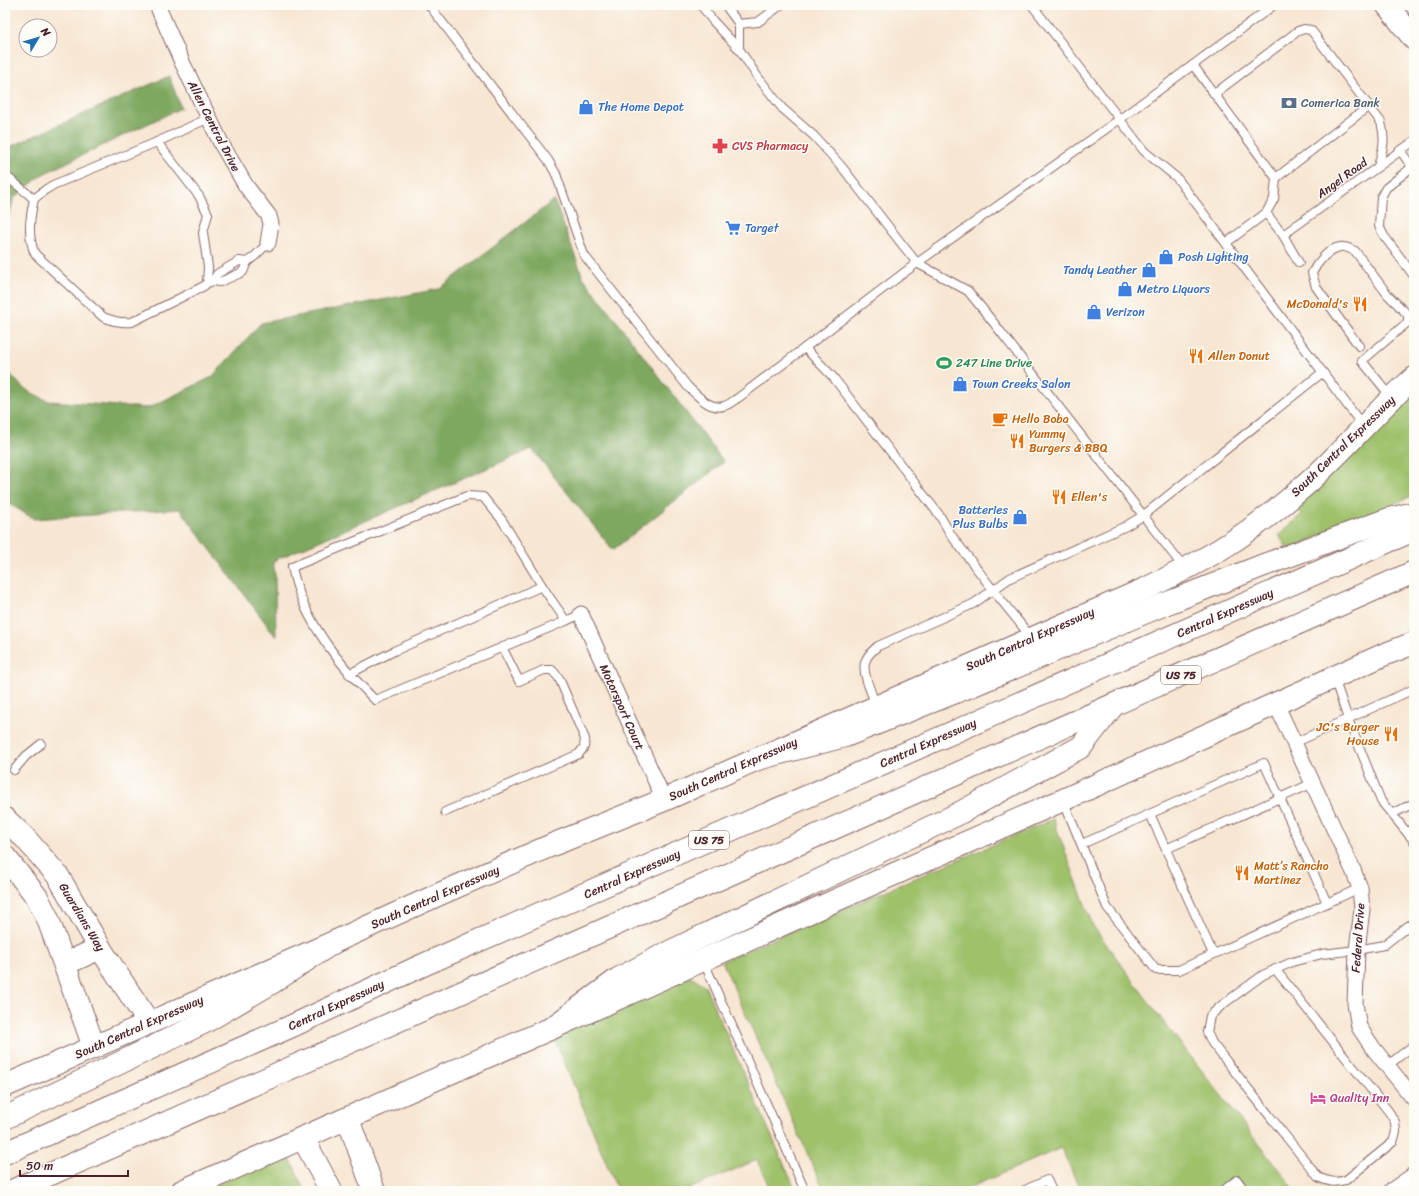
<svg xmlns="http://www.w3.org/2000/svg" width="1419" height="1196" font-family="Sriracha,sans-serif">
<style>
.green{fill:#9ec16b;stroke:#74704b}
.forest{fill:#7ea75f;stroke:#646345}
.lines{fill:none;stroke-linecap:round;stroke-linejoin:round}
.lane-casing{stroke:#876565;stroke-width:10}
.street-casing{stroke:#876565;stroke-width:17}
.secondary-casing{stroke:#876565;stroke-width:24}
.highway-casing{stroke:#876565;stroke-width:24}
.lane{stroke:#fff;stroke-width:8}
.street{stroke:#fff;stroke-width:15}
.secondary{stroke:#fff;stroke-width:22}
.highway{stroke:#fff;stroke-width:22}
.labels{text-anchor:middle;dominant-baseline:central;stroke-width:3;stroke-linejoin:round;paint-order:stroke}
.shield{fill:#fdfcf7;stroke:#806168;stroke-width:1}
.shield-label{font-size:11px;font-weight:bold;fill:#4a1f2b}
.service-label{font-size:12px;fill:#4e5e75;stroke:#fdfcf7;text-anchor:start}
.shop-label{font-size:12px;fill:#366cbe;stroke:#fdfcf7;text-anchor:start}
.street-label{font-size:12px;fill:#4a1f2b;stroke:#fdfcf7}
.health-label{font-size:12px;fill:#be3a42;stroke:#fdfcf7;text-anchor:start}
.food-label{font-size:12px;fill:#c56008;stroke:#fdfcf7;text-anchor:start}
.leisure-label{font-size:12px;fill:#27864d;stroke:#fdfcf7;text-anchor:start}
.hotel-label{font-size:12px;fill:#b23c85;stroke:#fdfcf7;text-anchor:start}
</style>
<rect width="100%" height="100%" fill="#fdfcf7"/>
<filter id="ink" filterUnits="userSpaceOnUse"><feTurbulence type="fractalNoise" baseFrequency=".025" numOctaves="2"/><feDisplacementMap in="SourceGraphic" scale="8" xChannelSelector="R" yChannelSelector="G"/><feConvolveMatrix kernelMatrix="1 2 1 2 8 2 1 2 1" color-interpolation-filters="sRGB"/></filter>
<filter id="wash" filterUnits="userSpaceOnUse"><feTurbulence type="fractalNoise" baseFrequency=".012" numOctaves="4" result="noise"/><feDisplacementMap in="SourceGraphic" scale="16" xChannelSelector="R" yChannelSelector="G"/><feGaussianBlur stdDeviation="0.9" result="paint"/><feColorMatrix in="noise" values="0 0 0 0 0 0 0 0 0 0 0 0 0 0 0 0 0 1.4 0 .05"/><feComposite in="paint" operator="in"/></filter>
<g filter="url(#wash)">
<rect width="100%" height="100%" fill="#f7e6d2"/>
<!-- green -->
<g class="green">
<path d="M 1414,391 L 1414,495 L 1288,550 L 1279,535 L 1302,514 L 1296,506 Z"/>
<path d="M 1053,819 L 1093,926 L 1162,1020 L 1296,1191 L 1081,1191 L 1061,1148 L 962,1191 L 824,1191 L 722,961 Z"/>
<path d="M 686,977 L 694,978 L 705,986 L 796,1191 L 771,1191 L 757,1160 L 684,1191 L 618,1191 L 553,1035 Z"/>
<path d="M 281,1156 L 289,1156 L 305,1191 L 202,1191 Z"/>
</g>
<!-- forest -->
<g class="forest">
<path d="M 169,76 L 181,108 L 43,174 L 14,198 L 10,212 L 5,216 L 5,149 Z"/>
<path d="M 554,200 L 583,277 L 724,462 L 613,550 L 532,449 L 273,561 L 275,575 L 276,637 L 180,509 L 34,519 L 5,501 L 5,368 L 23,388 L 48,401 L 148,408 L 212,377 L 261,323 L 439,289 Z"/>
</g>
</g>
<g filter="url(#ink)">
<g class="lines">
<defs>
<g id="lane">
<path d="M 429,5 L 548,160 L 556,174 L 584,255 L 688,387 C 697,395 709,410 724,406 C 729,405 734,400 738,398 L 917,263 L 1120,119 L 1274,5"/>
<path d="M 701,5 L 713,21 L 739,49"/>
<path d="M 725,5 L 739,24 L 739,49 L 757,76 L 782,108 L 814,136 L 842,167 L 901,243 L 917,263 L 968,291 L 993,322 L 1184,568"/>
<path d="M 1032,5 L 1144,151 L 1177,178 L 1363,426"/>
<path d="M 739,24 L 758,22 L 781,5"/>
<path d="M 1193,65 L 1276,178 L 1274,199 L 1266,213 L 1283,235 L 1299,263"/>
<path d="M 1214,94 L 1298,31 L 1304,29 L 1311,30 L 1381,122 C 1386,140 1383,149 1378,166"/>
<path d="M 1400,150 L 1414,170"/>
<path d="M 1412,167 L 1386,188 L 1381,197 L 1379,226 L 1384,236 L 1414,276"/>
<path d="M 5,175 L 34,199 C 30,217 27,236 35,254 L 103,317 C 113,321 120,323 132,322 L 204,286 L 207,283 L 208,267 L 203,233 L 208,214 L 199,196 L 157,142"/>
<path d="M 1276,178 L 1369,106"/>
<path d="M 34,199 L 45,190 L 53,185 L 157,142 L 209,118"/>
<path d="M 1283,235 L 1414,141"/>
<path d="M 1226,243 L 1266,213"/>
<path d="M 213,281 L 217,274 L 239,261 L 247,262"/>
<path d="M 207,283 L 213,281 L 220,282 L 243,272 L 247,262 L 255,256 L 268,243"/>
<path d="M 1359,346 L 1316,287 L 1312,273 C 1317,263 1328,249 1340,247 C 1345,246 1350,249 1355,251 L 1388,295 L 1408,315 L 1408,322 L 1362,361 L 1392,398"/>
<path d="M 805,348 L 833,377 L 940,516 L 951,535 L 993,590 L 1031,637"/>
<path d="M 566,621 L 544,589 L 502,520 L 483,497 L 467,496 L 292,567 C 302,619 338,663 375,700 L 566,621 L 581,614"/>
<path d="M 349,674 L 394,651 L 542,586"/>
<path d="M 1334,678 L 1348,719 L 1381,801 L 1414,841"/>
<path d="M 876,705 C 872,694 862,674 865,663 C 866,656 873,650 878,646 L 973,604 L 1010,578 L 1126,526 L 1144,515 L 1323,372"/>
<path d="M 1294,743 L 1414,689"/>
<path d="M 14,770 L 26,756 L 41,744"/>
<path d="M 1063,800 L 1107,907 L 1156,970 L 1179,970 L 1360,888"/>
<path d="M 445,812 L 579,754 L 584,747 L 585,739 L 559,678 L 552,670 L 544,670 L 519,681 L 502,647"/>
<path d="M 1150,814 L 1213,954"/>
<path d="M 1392,814 L 1414,803"/>
<path d="M 1082,844 L 1264,763 L 1327,903"/>
<path d="M 1166,849 L 1313,783"/>
<path d="M 703,960 L 805,1191"/>
<path d="M 1275,969 L 1389,1112 L 1395,1122 L 1396,1132 L 1393,1142 L 1346,1180 C 1335,1183 1328,1182 1318,1177 L 1212,1043 L 1207,1032 L 1210,1016 L 1222,1005 L 1263,975 L 1292,962 L 1322,954 L 1357,950 L 1384,945 L 1408,926 L 1414,923"/>
<path d="M 1387,1066 L 1414,1045"/>
<path d="M 1023,1191 L 1047,1180 L 1052,1191"/>
<path d="M 1223,1191 L 1237,1180 L 1245,1191"/>
</g>
<g id="street">
<path d="M 157,5 L 182,62 L 222,145 L 246,186 L 269,216 L 271,224 L 268,243"/>
<path d="M 581,614 L 664,800"/>
<path d="M 1276,704 L 1353,870 L 1360,888 L 1362,909 L 1357,950 L 1355,1004 L 1359,1027 L 1373,1048 L 1414,1099"/>
<path d="M 1391,1191 L 1414,1175"/>
</g>
<g id="secondary">
<path d="M 1387,5 L 1414,39"/>
<path d="M 5,819 L 25,838 L 58,876 L 100,948 L 149,1023"/>
<path d="M 5,857 L 37,897 L 48,919 L 94,1047"/>
<path d="M 65,964 L 100,948"/>
<path d="M 5,1086 L 334,942 L 442,893 L 552,845 L 664,800 L 1147,588 C 1174,575 1202,561 1227,545 C 1253,529 1279,508 1302,488 C 1342,454 1374,412 1414,378"/>
<path d="M 348,1119 L 374,1191"/>
<path d="M 303,1138 L 331,1191"/>
<path d="M 182,1191 L 552,1028 L 883,879 L 1063,800 L 1383,655 L 1414,643"/>
</g>
<g id="highway">
<path d="M 757,759 L 845,736 L 973,685 L 1165,604 L 1264,565 L 1386,520 L 1414,513"/>
<path d="M 552,1028 L 618,979 L 665,954 L 956,815 L 1081,747 L 1112,707"/>
<path d="M 5,1118 L 205,1022 L 273,982 L 334,942"/>
<path d="M 5,1153 L 292,1026 L 423,965 L 1414,530"/>
<path d="M 12,1191 L 1414,572"/>
</g>
</defs>
<!-- lane casing -->
<use href="#lane" class="lane-casing"/>
<!-- street casing -->
<use href="#street" class="street-casing"/>
<!-- secondary casing -->
<use href="#secondary" class="secondary-casing"/>
<!-- highway casing -->
<use href="#highway" class="highway-casing"/>
<!-- lane -->
<use href="#lane" class="lane"/>
<!-- street -->
<use href="#street" class="street"/>
<!-- secondary -->
<use href="#secondary" class="secondary"/>
<!-- highway -->
<use href="#highway" class="highway"/>
</g>
</g>
<!-- icons -->
<defs>
<symbol id="bank-bare" viewBox="-9 -9 18 18"><path d="M-6-4H6V4H-6ZM0-2.3a2.3 2.3 0 1 0 0 4.6a2.3 2.3 0 1 0 0-4.6Z" fill="#5c6f8a" stroke="#fdfcf7" stroke-width="2.5" paint-order="stroke"/></symbol>
<symbol id="shop-bare" viewBox="-9 -9 18 18"><path d="M-5-2.5h2.3a2.7 3.5 0 0 1 5.4 0H5L5.5 6h-11ZM-1.5-2.5h3a1.5 2.3 0 0 0-3 0Z" fill="#3f7fe0" stroke="#fdfcf7" stroke-width="2.5" paint-order="stroke"/></symbol>
<symbol id="pharmacy-bare" viewBox="-9 -9 18 18"><path d="M-2-6h4v4h4v4h-4v4h-4v-4h-4v-4h4Z" fill="#e0444e" stroke="#fdfcf7" stroke-width="2.5" paint-order="stroke"/></symbol>
<symbol id="supermarket-bare" viewBox="-9 -9 18 18"><path d="M-6-5.5h2.5l.6 2H6L4.5 2H-2.5L-4.4-4H-6ZM-1.5 3.2a1.3 1.3 0 1 0 .1 0ZM3 3.2a1.3 1.3 0 1 0 .1 0Z" fill="#3f7fe0" stroke="#fdfcf7" stroke-width="2.5" paint-order="stroke"/></symbol>
<symbol id="restaurant-bare" viewBox="-9 -9 18 18"><path d="M-5-6h1v4h1v-4h1v4h1v-4h1v5L-1.5 .5V6h-2V.5L-5-1ZM5-6V6H3V1.5H1.5Q1.5-4 5-6Z" fill="#e8710a" stroke="#fdfcf7" stroke-width="2.5" paint-order="stroke"/></symbol>
<symbol id="stadium-bare" viewBox="-9 -9 18 18"><path d="M0-5a6.5 5 0 1 0 0 10a6.5 5 0 1 0 0-10ZM-3.5-1.8h7v3.6h-7Z" fill="#2e9e5b" stroke="#fdfcf7" stroke-width="2.5" paint-order="stroke"/></symbol>
<symbol id="cafe-bare" viewBox="-9 -9 18 18"><path d="M-5.5-4.5H6V0H3Q3 3.5 0 3.5H-2.5Q-5.5 3.5-5.5 0ZM3-3.2v2h1.7v-2ZM-6 4.5H4V6H-6Z" fill="#e8710a" stroke="#fdfcf7" stroke-width="2.5" paint-order="stroke"/></symbol>
<symbol id="hotel-bare" viewBox="-9 -9 18 18"><path d="M-6-4.5h1.5V1H6V5H4.5V3h-9V5H-6ZM-4 0a1.8 1.8 0 1 1 3.6 0ZM.5 0V-2.5h3Q6-2.5 6 0Z" fill="#d1479c" stroke="#fdfcf7" stroke-width="2.5" paint-order="stroke"/></symbol>
</defs>
<g fill-rule="evenodd">
<use href="#bank-bare" x="1278" y="92" width="22" height="22"/>
<use href="#shop-bare" x="575" y="96" width="22" height="22"/>
<use href="#pharmacy-bare" x="709" y="135" width="22" height="22"/>
<use href="#supermarket-bare" x="722" y="217" width="22" height="22"/>
<use href="#shop-bare" x="1155" y="246" width="22" height="22"/>
<use href="#shop-bare" x="1138" y="259" width="22" height="22"/>
<use href="#shop-bare" x="1114" y="278" width="22" height="22"/>
<use href="#restaurant-bare" x="1349" y="293" width="22" height="22"/>
<use href="#shop-bare" x="1083" y="301" width="22" height="22"/>
<use href="#restaurant-bare" x="1185" y="345" width="22" height="22"/>
<use href="#stadium-bare" x="933" y="352" width="22" height="22"/>
<use href="#shop-bare" x="949" y="373" width="22" height="22"/>
<use href="#cafe-bare" x="989" y="408" width="22" height="22"/>
<use href="#restaurant-bare" x="1006" y="430" width="22" height="22"/>
<use href="#restaurant-bare" x="1048" y="486" width="22" height="22"/>
<use href="#shop-bare" x="1009" y="506" width="22" height="22"/>
<use href="#restaurant-bare" x="1380" y="723" width="22" height="22"/>
<use href="#restaurant-bare" x="1231" y="862" width="22" height="22"/>
<use href="#hotel-bare" x="1307" y="1087" width="22" height="22"/>
</g>
<g class="labels">
<!-- shield labels -->
<g class="shield">
<rect x="1161" y="666" width="40" height="18" rx="3"/>
<rect x="689" y="831" width="40" height="18" rx="3"/>
</g>
<g class="shield-label">
<text x="1181" y="675">US 75</text>
<text x="709" y="840">US 75</text>
</g>
<!-- service labels -->
<g class="service-label">
<text x="1301" y="103">Comerica Bank</text>
</g>
<!-- shop labels -->
<g class="shop-label">
<text x="598" y="107">The Home Depot</text>
<text x="745" y="228">Target</text>
<text x="1178" y="257">Posh Lighting</text>
<text x="1137" y="270" text-anchor="end">Tandy Leather</text>
<text x="1137" y="289">Metro Liquors</text>
<text x="1106" y="312">Verizon</text>
<text x="972" y="384">Town Creeks Salon</text>
<text x="1008" y="510" text-anchor="end">Batteries<tspan x="1008" dy="14">Plus Bulbs</tspan></text>
</g>
<!-- street labels -->
<g class="street-label">
<text transform="translate(214 126) rotate(63)">Allen Central Drive</text>
<text transform="translate(1342 178) rotate(-36)">Angel Road</text>
<text transform="translate(1343 446) rotate(-44)">South Central Expressway</text>
<text transform="translate(1225 613) rotate(-24)">Central Expressway</text>
<text transform="translate(1030 639) rotate(-24)">South Central Expressway</text>
<text transform="translate(622 707) rotate(66)">Motorsport Court</text>
<text transform="translate(928 743) rotate(-24)">Central Expressway</text>
<text transform="translate(733 769) rotate(-24)">South Central Expressway</text>
<text transform="translate(632 874) rotate(-24)">Central Expressway</text>
<text transform="translate(435 897) rotate(-24)">South Central Expressway</text>
<text transform="translate(82 917) rotate(59)">Guardians Way</text>
<text transform="translate(1358 938) rotate(-86)">Federal Drive</text>
<text transform="translate(336 1005) rotate(-25)">Central Expressway</text>
<text transform="translate(139 1027) rotate(-24)">South Central Expressway</text>
</g>
<!-- health labels -->
<g class="health-label">
<text x="732" y="146">CVS Pharmacy</text>
</g>
<!-- food labels -->
<g class="food-label">
<text x="1348" y="304" text-anchor="end">McDonald's</text>
<text x="1208" y="356">Allen Donut</text>
<text x="1012" y="419">Hello Boba</text>
<text x="1029" y="434">Yummy<tspan x="1029" dy="14">Burgers &amp; BBQ</tspan></text>
<text x="1071" y="497">Ellen's</text>
<text x="1379" y="727" text-anchor="end">JC's Burger<tspan x="1379" dy="14">House</tspan></text>
<text x="1254" y="866">Matt’s Rancho<tspan x="1254" dy="14">Martinez</tspan></text>
</g>
<!-- leisure labels -->
<g class="leisure-label">
<text x="956" y="363">247 Line Drive</text>
</g>
<!-- hotel labels -->
<g class="hotel-label">
<text x="1330" y="1098">Quality Inn</text>
</g>
</g>
<!-- margin -->
<rect width="1419" height="1196" fill="none" stroke="#fdfcf7" stroke-width="20"/>
<!-- north arrow -->
<g transform="translate(38 38) rotate(52)"><circle r="19" fill="#fdfcf7" stroke="#b5a4a5"/>
<path d="M0-3L7 15L0 10L-7 15Z" fill="#1f6fb2"/>
<text y="-6" font-size="11" font-weight="bold" text-anchor="middle" fill="#4a1f2b">N</text>
</g>
<!-- scale -->
<path d="M20 1170v6h108v-6" fill="none" stroke="#4a1f2b" stroke-width="2"/>
<text x="26" y="1170" font-size="12" fill="#4a1f2b" stroke="#fdfcf7" stroke-width="3" paint-order="stroke">50 m</text>
</svg>
